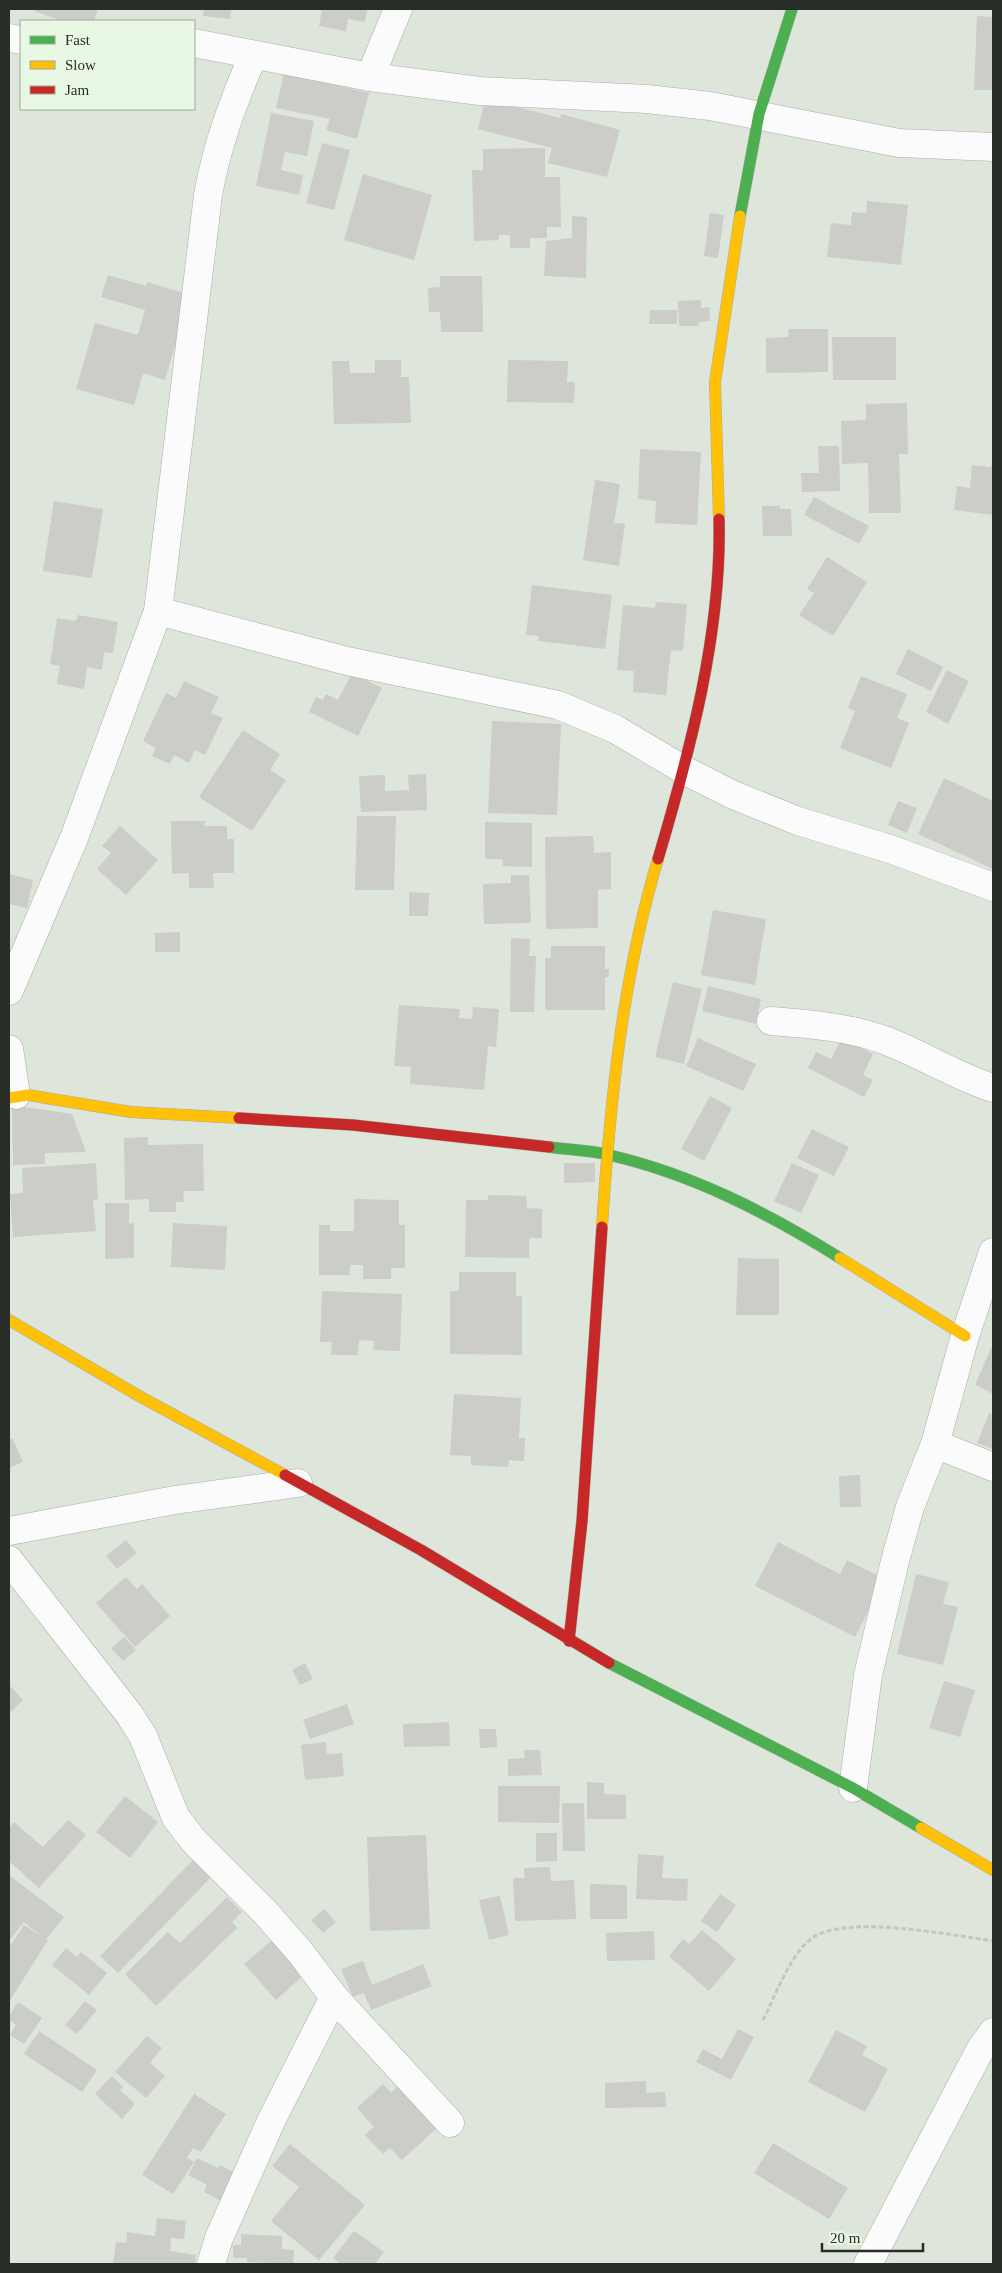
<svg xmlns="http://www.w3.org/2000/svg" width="1002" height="2273" font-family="'Times New Roman',serif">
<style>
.building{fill:#ccccc8}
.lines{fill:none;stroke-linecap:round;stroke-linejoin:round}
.street-casing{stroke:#a8aea7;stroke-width:29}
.fast-casing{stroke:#a8aea7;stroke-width:12}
.slow-casing{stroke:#a8aea7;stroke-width:12}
.jam-casing{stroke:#a8aea7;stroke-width:12}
.path{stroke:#c3c6c3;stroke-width:3;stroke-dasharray:5 2.5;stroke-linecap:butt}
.street{stroke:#fafbfa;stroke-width:28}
.fast{stroke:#4caf50;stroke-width:11}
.slow{stroke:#ffc107;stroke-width:11}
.jam{stroke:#c62828;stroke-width:11}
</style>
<rect width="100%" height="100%" fill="#dee6dc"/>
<!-- building -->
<g class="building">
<path d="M 35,9 L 98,9 L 94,21 L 62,21 L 34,11 Z"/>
<path d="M 204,9 L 231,9 L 230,19 L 203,16 Z"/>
<path d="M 322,9 L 367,9 L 365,22 L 348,19 L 346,31 L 319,26 Z"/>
<path d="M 977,16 L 993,17 L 993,90 L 974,90 Z"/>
<path d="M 284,73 L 369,93 L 357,139 L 326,130 L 330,119 L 276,108 Z"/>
<path d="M 485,99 L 560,118 L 561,114 L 620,130 L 607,177 L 548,163 L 552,148 L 478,129 Z"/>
<path d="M 271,113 L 314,121 L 307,156 L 285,152 L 281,170 L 303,175 L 299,195 L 256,186 Z"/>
<path d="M 322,143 L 350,150 L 334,210 L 306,203 Z"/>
<path d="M 545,148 L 545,177 L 560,177 L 561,227 L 547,227 L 547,238 L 530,238 L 530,248 L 510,248 L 510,235 L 499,235 L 499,240 L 474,241 L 472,170 L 483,170 L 483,149 Z"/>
<path d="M 363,174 L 432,195 L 414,260 L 344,240 Z"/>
<path d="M 867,201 L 908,205 L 901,265 L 827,257 L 831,223 L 851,225 L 852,212 L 866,213 Z"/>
<path d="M 710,213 L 724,215 L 718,258 L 704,256 Z"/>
<path d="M 572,216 L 587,217 L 586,278 L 544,276 L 546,241 L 572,238 Z"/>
<path d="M 108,275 L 146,286 L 147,282 L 190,295 L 165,380 L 143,373 L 134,405 L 76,389 L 95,323 L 138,335 L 145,310 L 101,297 Z"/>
<path d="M 440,276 L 482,276 L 483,332 L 441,332 L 440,312 L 429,312 L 428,288 L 440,287 Z"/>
<path d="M 701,300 L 701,308 L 709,307 L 710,321 L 699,322 L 699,326 L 679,326 L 678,301 Z"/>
<path d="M 650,310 L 677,310 L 677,324 L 649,324 Z"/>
<path d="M 789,329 L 828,329 L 828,372 L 766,373 L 766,338 L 788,337 Z"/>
<path d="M 832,337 L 896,337 L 896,380 L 833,380 Z"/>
<path d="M 375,360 L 401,360 L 401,377 L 409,377 L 411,423 L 334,424 L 332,361 L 349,361 L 350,373 L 375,373 Z"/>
<path d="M 508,360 L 568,361 L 567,382 L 575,382 L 574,403 L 507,402 Z"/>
<path d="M 907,403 L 908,454 L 899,454 L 901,513 L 869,513 L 868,463 L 842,464 L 841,421 L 866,420 L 866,404 Z"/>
<path d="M 818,446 L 839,446 L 840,491 L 802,492 L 801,473 L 819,473 Z"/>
<path d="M 640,449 L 701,452 L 697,525 L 655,523 L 656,501 L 638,499 Z"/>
<path d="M 992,461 L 993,515 L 954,510 L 957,486 L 970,488 L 972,465 L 991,467 Z"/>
<path d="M 595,480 L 620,484 L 614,523 L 625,524 L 619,566 L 583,560 Z"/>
<path d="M 814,497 L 869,526 L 859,544 L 804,515 Z"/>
<path d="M 54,501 L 103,509 L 92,578 L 43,571 Z"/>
<path d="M 762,506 L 780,506 L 780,509 L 791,509 L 792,536 L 763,536 Z"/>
<path d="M 827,557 L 867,582 L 833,636 L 799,615 L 814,593 L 807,589 Z"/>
<path d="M 532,585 L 612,595 L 605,649 L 538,641 L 539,636 L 526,635 Z"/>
<path d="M 656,602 L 687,604 L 683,651 L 671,650 L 666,695 L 633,692 L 634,671 L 617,670 L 623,605 L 655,608 Z"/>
<path d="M 78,615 L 118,622 L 113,653 L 104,652 L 102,670 L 87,667 L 84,689 L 57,684 L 60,666 L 50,664 L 57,618 L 76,621 Z"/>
<path d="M 908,649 L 943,667 L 931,691 L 896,674 Z"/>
<path d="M 947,670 L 969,681 L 948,724 L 926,712 Z"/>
<path d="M 352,673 L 382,688 L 358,736 L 309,712 L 316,697 L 323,700 L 326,694 L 338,700 Z"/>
<path d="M 861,676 L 907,694 L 897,718 L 909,723 L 891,768 L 840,748 L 855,711 L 848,708 Z"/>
<path d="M 184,681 L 219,697 L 211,713 L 223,718 L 205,755 L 195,750 L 189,763 L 174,755 L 170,764 L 152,756 L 156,748 L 143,741 L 166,693 L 176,698 Z"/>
<path d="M 492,721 L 561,724 L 557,815 L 488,813 Z"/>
<path d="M 243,730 L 280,754 L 270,770 L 286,780 L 252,831 L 199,797 Z"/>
<path d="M 426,774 L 427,810 L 361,812 L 359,776 L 385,775 L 385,791 L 409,790 L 408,775 Z"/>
<path d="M 944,778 L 993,801 L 993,869 L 918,834 Z"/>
<path d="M 898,801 L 917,808 L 907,833 L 888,825 Z"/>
<path d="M 357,816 L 396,816 L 394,890 L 355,890 Z"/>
<path d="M 171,821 L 205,821 L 204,826 L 227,826 L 227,839 L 234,839 L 234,873 L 213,873 L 214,888 L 189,888 L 189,873 L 172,874 Z"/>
<path d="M 485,822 L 532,823 L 532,867 L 503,866 L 502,859 L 485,859 Z"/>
<path d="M 120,826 L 158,860 L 126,895 L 97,869 L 111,853 L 102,846 Z"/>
<path d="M 593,836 L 594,853 L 611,852 L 611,889 L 598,890 L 598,928 L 546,929 L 545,837 Z"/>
<path d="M 9,874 L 33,880 L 27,908 L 9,904 Z"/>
<path d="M 511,875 L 529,875 L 531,923 L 484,924 L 483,884 L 511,883 Z"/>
<path d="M 409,892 L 429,893 L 428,916 L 409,916 Z"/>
<path d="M 713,910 L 766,919 L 755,985 L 701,975 Z"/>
<path d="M 180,932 L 180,952 L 155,952 L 155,933 Z"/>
<path d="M 511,938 L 530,939 L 529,956 L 536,956 L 534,1012 L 510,1012 Z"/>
<path d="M 551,946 L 605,946 L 605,969 L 609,969 L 609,977 L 605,978 L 605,1010 L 545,1010 L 545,958 L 551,958 Z"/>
<path d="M 673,982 L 702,989 L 684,1064 L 655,1057 Z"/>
<path d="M 708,986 L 761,999 L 756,1024 L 702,1011 Z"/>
<path d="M 399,1005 L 460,1009 L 459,1018 L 472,1019 L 473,1007 L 499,1009 L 496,1047 L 488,1046 L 484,1090 L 410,1084 L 411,1067 L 394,1066 Z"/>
<path d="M 698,1038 L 756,1064 L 743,1091 L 686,1066 Z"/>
<path d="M 842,1038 L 873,1054 L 863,1075 L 873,1080 L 864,1097 L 808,1068 L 816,1052 L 831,1059 Z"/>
<path d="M 710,1096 L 732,1108 L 704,1161 L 681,1149 Z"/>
<path d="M 12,1105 L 72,1114 L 86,1152 L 45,1153 L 45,1164 L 13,1165 Z"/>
<path d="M 812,1129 L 849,1147 L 834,1176 L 797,1158 Z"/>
<path d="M 148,1137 L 148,1145 L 203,1144 L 204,1191 L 183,1191 L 184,1202 L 176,1202 L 176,1212 L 149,1212 L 149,1199 L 125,1200 L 124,1138 Z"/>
<path d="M 96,1163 L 98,1199 L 93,1200 L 96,1231 L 13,1237 L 10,1194 L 23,1193 L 22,1168 Z"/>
<path d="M 564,1163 L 595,1163 L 595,1182 L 564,1183 Z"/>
<path d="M 792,1163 L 819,1175 L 801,1213 L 774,1201 Z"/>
<path d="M 488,1195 L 526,1196 L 527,1208 L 542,1209 L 542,1238 L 529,1238 L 529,1258 L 465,1257 L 466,1200 L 488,1200 Z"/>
<path d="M 354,1199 L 399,1200 L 399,1225 L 405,1225 L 405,1268 L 391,1268 L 391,1279 L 363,1279 L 363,1265 L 350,1265 L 350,1275 L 319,1275 L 319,1225 L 330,1225 L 330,1231 L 354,1231 Z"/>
<path d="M 105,1203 L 129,1203 L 129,1224 L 134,1223 L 134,1258 L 105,1259 Z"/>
<path d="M 173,1223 L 227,1226 L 225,1270 L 171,1267 Z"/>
<path d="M 738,1258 L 779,1259 L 779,1315 L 736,1315 Z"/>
<path d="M 459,1272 L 516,1272 L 516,1296 L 522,1296 L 522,1355 L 450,1354 L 450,1291 L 459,1291 Z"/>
<path d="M 322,1291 L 402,1294 L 400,1351 L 373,1350 L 374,1341 L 359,1340 L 358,1355 L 331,1355 L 332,1342 L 320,1342 Z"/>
<path d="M 991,1348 L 993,1349 L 993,1394 L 975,1385 Z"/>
<path d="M 454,1394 L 521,1398 L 519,1438 L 525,1438 L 524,1461 L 509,1460 L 508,1467 L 471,1465 L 471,1456 L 450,1455 Z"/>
<path d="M 989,1413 L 993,1415 L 993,1449 L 977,1443 Z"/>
<path d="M 12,1438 L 23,1462 L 9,1468 L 9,1440 Z"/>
<path d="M 860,1475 L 861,1507 L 840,1507 L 839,1476 Z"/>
<path d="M 126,1540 L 137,1553 L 117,1569 L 106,1556 Z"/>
<path d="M 778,1542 L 840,1574 L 847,1560 L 885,1579 L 855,1637 L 755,1586 Z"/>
<path d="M 916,1574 L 949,1582 L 943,1604 L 958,1607 L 943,1665 L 897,1654 Z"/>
<path d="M 126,1577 L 137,1589 L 142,1584 L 170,1616 L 135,1647 L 96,1603 Z"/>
<path d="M 124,1637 L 136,1650 L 123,1661 L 111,1648 Z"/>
<path d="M 305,1663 L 313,1679 L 300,1685 L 292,1670 Z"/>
<path d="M 944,1681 L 975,1690 L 960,1737 L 929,1728 Z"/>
<path d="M 9,1685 L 23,1700 L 9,1714 Z"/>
<path d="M 347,1704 L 354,1724 L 310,1739 L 303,1720 Z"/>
<path d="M 449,1722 L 450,1746 L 404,1747 L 403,1724 Z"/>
<path d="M 479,1729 L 496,1729 L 497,1747 L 480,1748 Z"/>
<path d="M 326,1742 L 327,1754 L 342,1753 L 344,1776 L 305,1780 L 301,1745 Z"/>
<path d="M 524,1750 L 540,1750 L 542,1775 L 508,1776 L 508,1759 L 525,1758 Z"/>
<path d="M 587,1782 L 604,1783 L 604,1794 L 626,1795 L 626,1819 L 587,1819 Z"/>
<path d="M 498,1786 L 560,1786 L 559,1823 L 498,1822 Z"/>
<path d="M 125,1796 L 158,1822 L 130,1858 L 96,1832 Z"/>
<path d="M 562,1803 L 584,1803 L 585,1851 L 563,1851 Z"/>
<path d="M 68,1820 L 86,1835 L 39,1888 L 9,1861 L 9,1828 L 14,1822 L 43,1847 Z"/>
<path d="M 536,1833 L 557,1833 L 557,1861 L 536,1862 Z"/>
<path d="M 426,1835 L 430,1929 L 370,1931 L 367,1837 Z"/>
<path d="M 638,1854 L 664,1856 L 662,1878 L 688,1879 L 687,1901 L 636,1899 Z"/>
<path d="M 198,1855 L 216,1872 L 118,1973 L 100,1956 Z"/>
<path d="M 550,1867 L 551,1881 L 574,1880 L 576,1919 L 515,1921 L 513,1878 L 525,1878 L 524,1868 Z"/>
<path d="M 9,1875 L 64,1917 L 46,1939 L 48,1940 L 9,2002 L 9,1947 L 24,1925 L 43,1937 L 24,1922 L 9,1941 Z"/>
<path d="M 590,1884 L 627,1885 L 627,1919 L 590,1919 Z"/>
<path d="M 720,1894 L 736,1905 L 717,1932 L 701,1921 Z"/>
<path d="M 500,1896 L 509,1935 L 489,1940 L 479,1900 Z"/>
<path d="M 227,1897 L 242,1912 L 232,1922 L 237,1928 L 156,2006 L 125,1974 L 168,1932 L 180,1943 Z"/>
<path d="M 324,1909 L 336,1922 L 323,1933 L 311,1920 Z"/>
<path d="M 702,1930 L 736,1959 L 709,1991 L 669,1956 L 683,1939 L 689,1944 Z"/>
<path d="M 654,1931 L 655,1960 L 607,1961 L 606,1933 Z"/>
<path d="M 273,1939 L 305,1974 L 276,2000 L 244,1964 Z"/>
<path d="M 66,1948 L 77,1957 L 81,1952 L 107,1973 L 89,1995 L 52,1965 Z"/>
<path d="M 363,1961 L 372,1985 L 423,1964 L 432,1986 L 371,2010 L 364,1993 L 353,1997 L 341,1969 Z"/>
<path d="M 85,2001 L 97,2010 L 77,2034 L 65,2025 Z"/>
<path d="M 18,2002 L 42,2018 L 24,2044 L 10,2035 L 16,2025 L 9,2020 L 9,2016 Z"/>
<path d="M 738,2029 L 754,2037 L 731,2080 L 696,2062 L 703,2049 L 722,2059 Z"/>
<path d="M 836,2030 L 867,2046 L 862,2055 L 888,2069 L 865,2112 L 808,2082 Z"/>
<path d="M 39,2031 L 97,2070 L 82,2092 L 24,2054 Z"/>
<path d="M 147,2036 L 162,2048 L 150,2063 L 165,2076 L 146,2098 L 115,2072 Z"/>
<path d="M 112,2076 L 123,2087 L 120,2090 L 135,2104 L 122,2119 L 95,2094 Z"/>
<path d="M 646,2081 L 646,2093 L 665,2092 L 666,2107 L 605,2108 L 605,2083 Z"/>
<path d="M 383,2084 L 391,2093 L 398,2086 L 437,2128 L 402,2160 L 390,2148 L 383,2154 L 365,2135 L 374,2127 L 357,2108 Z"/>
<path d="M 194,2094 L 226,2114 L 201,2152 L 193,2148 L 187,2158 L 194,2162 L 173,2194 L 142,2175 Z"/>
<path d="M 773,2143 L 848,2188 L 829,2219 L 754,2173 Z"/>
<path d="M 290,2144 L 365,2205 L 319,2260 L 271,2221 L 299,2187 L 272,2166 Z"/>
<path d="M 197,2158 L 218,2168 L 220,2165 L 237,2174 L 221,2201 L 204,2192 L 207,2185 L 188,2175 Z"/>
<path d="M 157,2218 L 186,2221 L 184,2239 L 171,2238 L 170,2251 L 196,2255 L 195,2264 L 113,2264 L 116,2242 L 126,2243 L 127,2232 L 155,2236 Z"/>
<path d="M 354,2231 L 384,2252 L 375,2264 L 341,2264 L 333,2258 Z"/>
<path d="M 241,2234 L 282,2236 L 282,2249 L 294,2250 L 293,2264 L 247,2262 L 247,2258 L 233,2258 L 233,2245 L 241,2245 Z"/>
</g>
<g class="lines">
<defs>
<g id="street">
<path d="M 9,38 L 21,40"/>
<path d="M 194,43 L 370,77 L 480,91 L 647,99 L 710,106 L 899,143 L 993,147"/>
<path d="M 370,77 L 398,9"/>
<path d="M 158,611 L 347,661 L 558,705 L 615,729 L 684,770 L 731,794 L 798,821 L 890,849 L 993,887"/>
<path d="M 9,991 L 74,838 L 158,611 L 208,195 C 217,145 233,102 253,56"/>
<path d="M 771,1021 C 810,1024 848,1027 884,1040 C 922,1054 955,1076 993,1088"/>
<path d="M 9,1049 L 16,1095"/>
<path d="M 935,1444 L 993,1467"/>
<path d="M 9,1531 L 175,1500 L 298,1483"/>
<path d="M 9,1560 L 129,1714 L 143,1736 L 176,1818 L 194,1841 L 265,1912 L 300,1952 L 334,1997 L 450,2123"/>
<path d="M 853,1788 L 868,1675 L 895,1561 L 910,1507 L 935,1444 L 965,1336 L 993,1252"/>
<path d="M 211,2264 L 219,2238 L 271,2121 L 334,1997"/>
<path d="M 868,2264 L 980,2050 L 993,2032"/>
</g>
<g id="fast">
<path d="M 740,216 L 759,114 L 792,9"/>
<path d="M 549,1147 C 569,1150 590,1150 609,1155 C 692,1174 768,1213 840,1258"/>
<path d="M 609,1663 L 853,1788 L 921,1828"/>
</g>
<g id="slow">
<path d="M 719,519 L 715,382 L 740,216"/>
<path d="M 9,1098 L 28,1095 L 131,1112 L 239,1118"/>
<path d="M 602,1227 C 610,1103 622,979 658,859"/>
<path d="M 840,1258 L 965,1336"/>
<path d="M 9,1320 L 139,1396 L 285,1475"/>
<path d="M 921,1828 L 993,1870"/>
</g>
<g id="jam">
<path d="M 658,859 C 690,751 722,632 719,519"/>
<path d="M 239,1118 L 353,1125 L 549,1147"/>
<path d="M 285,1475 L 421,1550 L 609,1663"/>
<path d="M 569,1641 L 582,1521 L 602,1227"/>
</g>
</defs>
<!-- street casing -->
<use href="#street" class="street-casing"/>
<!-- fast casing -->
<use href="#fast" class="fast-casing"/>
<!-- slow casing -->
<use href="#slow" class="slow-casing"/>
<!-- jam casing -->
<use href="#jam" class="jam-casing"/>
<!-- path -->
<path class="path" d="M 763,2020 C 775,1997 790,1954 812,1938 C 846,1914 951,1935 993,1941"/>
<!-- street -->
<use href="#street" class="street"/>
<!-- fast -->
<use href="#fast" class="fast"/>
<!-- slow -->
<use href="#slow" class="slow"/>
<!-- jam -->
<use href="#jam" class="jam"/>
</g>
<!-- border -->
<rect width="1002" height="2273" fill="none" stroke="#282e27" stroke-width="20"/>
<!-- legend -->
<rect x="20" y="20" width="175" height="90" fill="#e9f7e5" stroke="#9ca799"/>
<rect x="30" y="36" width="25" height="8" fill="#4caf50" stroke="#9ca799"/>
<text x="65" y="45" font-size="15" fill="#282e27">Fast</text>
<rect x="30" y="61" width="25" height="8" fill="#ffc107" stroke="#9ca799"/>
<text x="65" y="70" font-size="15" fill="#282e27">Slow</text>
<rect x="30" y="86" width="25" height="8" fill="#c62828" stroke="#9ca799"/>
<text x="65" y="95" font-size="15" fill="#282e27">Jam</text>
<!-- scale -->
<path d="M822 2243v8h101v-8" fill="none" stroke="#282e27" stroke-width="2.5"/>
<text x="830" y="2243" font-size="15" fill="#282e27" stroke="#e9f7e5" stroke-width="4" paint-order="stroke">20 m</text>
</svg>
